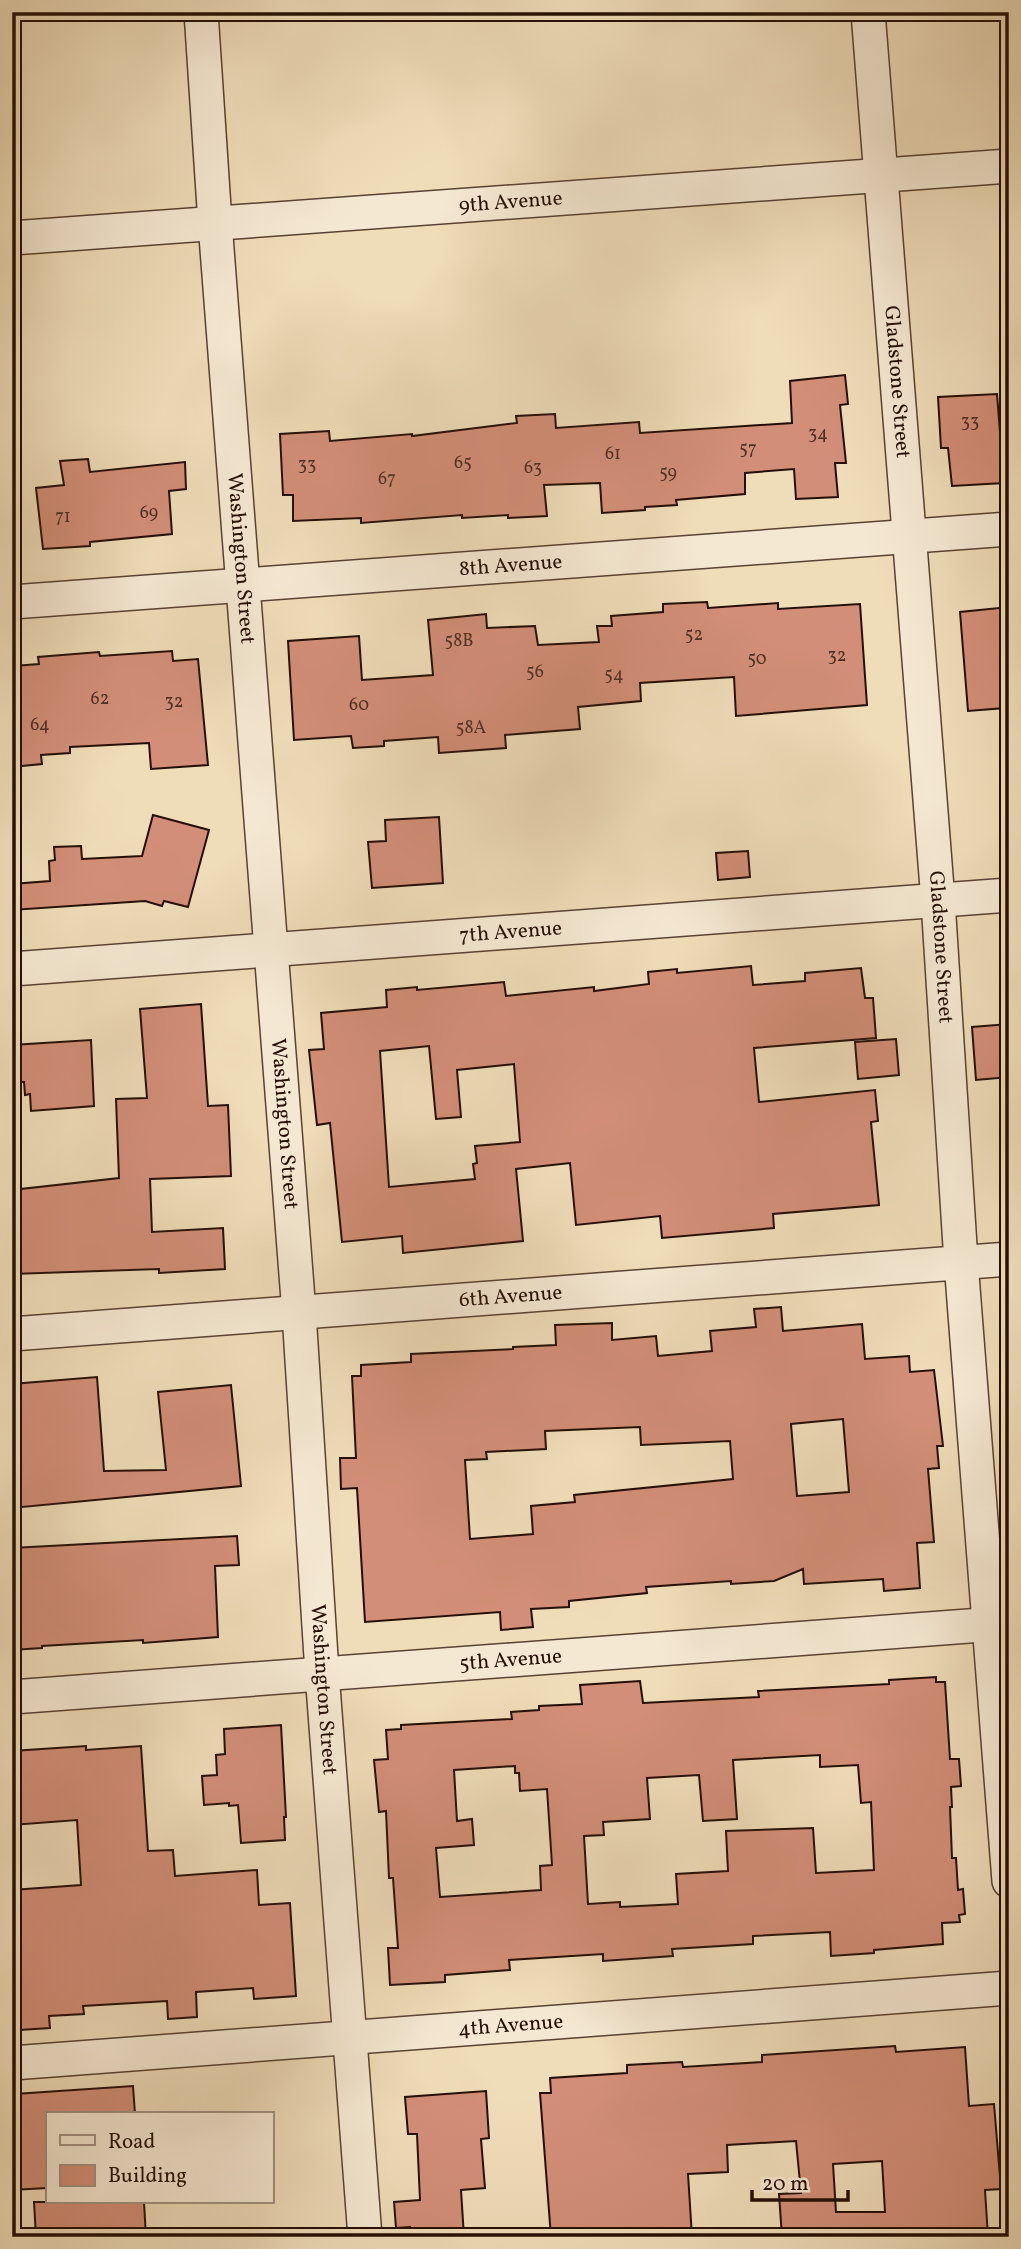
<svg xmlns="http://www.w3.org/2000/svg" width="1021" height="2249" font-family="Vollkorn,serif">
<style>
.building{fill:#d28e78;stroke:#250f05;stroke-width:2;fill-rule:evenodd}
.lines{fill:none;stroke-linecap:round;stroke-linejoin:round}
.minor-casing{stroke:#584232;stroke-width:36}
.minor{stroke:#f5e8d2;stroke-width:33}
.labels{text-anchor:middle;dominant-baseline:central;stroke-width:5;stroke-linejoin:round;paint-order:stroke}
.number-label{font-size:18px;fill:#502f22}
.street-label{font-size:21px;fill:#250f05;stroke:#f5e8d2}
</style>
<rect width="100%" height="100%" fill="#efdcb9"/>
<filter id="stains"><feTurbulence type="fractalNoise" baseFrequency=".00286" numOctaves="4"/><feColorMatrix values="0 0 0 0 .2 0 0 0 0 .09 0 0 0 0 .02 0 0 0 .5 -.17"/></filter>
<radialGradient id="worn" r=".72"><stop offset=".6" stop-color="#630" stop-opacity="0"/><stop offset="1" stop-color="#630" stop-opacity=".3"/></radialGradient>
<!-- building -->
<g class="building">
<path d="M 845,375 L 848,404 L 840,405 L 846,463 L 835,463 L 838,497 L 796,499 L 794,469 L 745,473 L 745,494 L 676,500 L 677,505 L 645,507 L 645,510 L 602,513 L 600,483 L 544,485 L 547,516 L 508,518 L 508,515 L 462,518 L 462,515 L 361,523 L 361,518 L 293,521 L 293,495 L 283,495 L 280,434 L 329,431 L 330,441 L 412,434 L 412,436 L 517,423 L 516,416 L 555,414 L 556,428 L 639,422 L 640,433 L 792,423 L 790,381 Z"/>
<path d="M 997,394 L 1004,483 L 952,486 L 948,448 L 941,448 L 938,397 Z"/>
<path d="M 88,459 L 90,472 L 185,462 L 186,489 L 169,491 L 172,534 L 90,542 L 90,546 L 43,549 L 36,488 L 64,485 L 60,461 Z"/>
<path d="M 707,602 L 708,608 L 778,603 L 778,609 L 860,604 L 867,705 L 736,716 L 734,677 L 640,683 L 641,701 L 578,707 L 580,729 L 505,735 L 506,748 L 439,753 L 438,737 L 384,741 L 384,746 L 353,748 L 351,736 L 294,740 L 288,641 L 359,636 L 362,680 L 433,675 L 428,620 L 486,614 L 487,628 L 535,626 L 538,645 L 599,642 L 597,626 L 612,626 L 611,616 L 663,612 L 663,604 Z"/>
<path d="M 1009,607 L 1009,693 L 1003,693 L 1005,708 L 968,711 L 960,612 Z"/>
<path d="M 172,651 L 173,661 L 198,659 L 208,765 L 151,769 L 149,743 L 70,747 L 70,753 L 41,755 L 42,764 L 12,767 L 12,697 L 16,697 L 14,666 L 39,664 L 38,657 L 99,652 L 100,656 Z"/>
<path d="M 153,815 L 209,830 L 188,907 L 164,901 L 162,906 L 145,901 L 12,910 L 12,884 L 50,881 L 49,861 L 55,860 L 54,847 L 81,846 L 82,859 L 142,856 Z"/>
<path d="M 439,817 L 443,883 L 372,888 L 368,842 L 386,841 L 385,820 Z"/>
<path d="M 748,851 L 750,877 L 718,880 L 716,853 Z"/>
<path d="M 751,966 L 753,985 L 805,981 L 805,973 L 861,968 L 865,998 L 873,998 L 876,1038 L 754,1048 L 759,1102 L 875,1090 L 878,1121 L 871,1122 L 879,1205 L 773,1214 L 774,1228 L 662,1238 L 660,1216 L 576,1225 L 570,1163 L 516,1169 L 523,1241 L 403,1253 L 402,1236 L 342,1242 L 330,1123 L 317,1125 L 309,1050 L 324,1049 L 321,1013 L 387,1007 L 386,990 L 417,987 L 417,990 L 504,982 L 506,996 L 594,987 L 594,991 L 649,984 L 648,972 L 677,969 L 677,973 ZM 429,1046 L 436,1119 L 461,1117 L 457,1070 L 514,1064 L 520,1142 L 475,1146 L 477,1163 L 473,1164 L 475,1179 L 389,1187 L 380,1051 Z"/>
<path d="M 201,1004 L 208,1106 L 228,1105 L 231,1176 L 150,1179 L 152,1232 L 223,1228 L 225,1269 L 159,1273 L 159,1269 L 12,1274 L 12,1190 L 119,1178 L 116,1099 L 147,1098 L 140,1009 Z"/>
<path d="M 1009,1024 L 1009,1077 L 976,1080 L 972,1027 Z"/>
<path d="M 896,1039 L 899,1075 L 858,1079 L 855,1042 Z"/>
<path d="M 91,1040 L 94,1106 L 31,1111 L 30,1094 L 25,1095 L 24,1082 L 12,1082 L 12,1045 Z"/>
<path d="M 781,1307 L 783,1331 L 862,1324 L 865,1359 L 909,1356 L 910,1372 L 934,1370 L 943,1446 L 937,1446 L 939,1468 L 928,1469 L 934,1542 L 917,1543 L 920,1588 L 884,1591 L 883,1579 L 804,1584 L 803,1569 L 774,1581 L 731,1584 L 731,1581 L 646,1587 L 647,1593 L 569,1601 L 569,1607 L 531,1609 L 533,1627 L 501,1630 L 500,1612 L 365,1622 L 357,1488 L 341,1489 L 340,1458 L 356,1458 L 352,1376 L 361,1376 L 361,1365 L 411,1362 L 411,1354 L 513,1349 L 513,1347 L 556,1345 L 555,1325 L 612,1323 L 612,1340 L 656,1336 L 658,1356 L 712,1351 L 710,1331 L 756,1327 L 754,1309 ZM 843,1419 L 849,1492 L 797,1496 L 791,1424 ZM 640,1427 L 641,1445 L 730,1441 L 733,1479 L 574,1495 L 575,1502 L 531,1506 L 533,1534 L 470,1539 L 465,1460 L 487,1459 L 486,1452 L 546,1449 L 545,1431 Z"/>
<path d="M 97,1377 L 104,1471 L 166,1470 L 158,1392 L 231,1385 L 241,1486 L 12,1508 L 12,1384 Z"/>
<path d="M 237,1536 L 239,1565 L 215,1566 L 218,1637 L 143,1643 L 143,1640 L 42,1646 L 42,1648 L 12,1650 L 12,1548 Z"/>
<path d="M 936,1677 L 936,1682 L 945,1682 L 950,1759 L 959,1759 L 961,1786 L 951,1787 L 952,1807 L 950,1807 L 952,1858 L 956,1858 L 958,1890 L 963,1889 L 965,1914 L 959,1915 L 960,1922 L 942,1923 L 943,1944 L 874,1950 L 874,1953 L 831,1956 L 830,1932 L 753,1936 L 753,1944 L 672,1949 L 673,1956 L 603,1961 L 603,1954 L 509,1960 L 510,1970 L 445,1975 L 445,1982 L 390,1985 L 388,1948 L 398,1948 L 393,1878 L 389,1878 L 386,1811 L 379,1812 L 374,1760 L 388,1759 L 386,1730 L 401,1729 L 401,1725 L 512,1719 L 511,1712 L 539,1710 L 539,1706 L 582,1704 L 580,1685 L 640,1681 L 643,1703 L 759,1697 L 758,1691 L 889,1684 L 889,1680 ZM 820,1755 L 820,1767 L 858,1765 L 861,1803 L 871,1802 L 874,1870 L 816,1873 L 813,1828 L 726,1831 L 728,1871 L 676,1874 L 678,1904 L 620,1907 L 620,1902 L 588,1904 L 584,1836 L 604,1835 L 603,1822 L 650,1819 L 647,1778 L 699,1775 L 703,1821 L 737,1819 L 733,1760 ZM 515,1766 L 515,1773 L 519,1773 L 520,1791 L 547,1789 L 552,1865 L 540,1866 L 541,1890 L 440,1897 L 436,1848 L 474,1845 L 472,1819 L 457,1821 L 454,1770 Z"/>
<path d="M 281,1725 L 286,1817 L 284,1817 L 285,1840 L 241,1843 L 238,1805 L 229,1806 L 229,1803 L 204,1805 L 202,1776 L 217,1775 L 216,1755 L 225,1754 L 224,1729 Z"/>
<path d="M 86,1746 L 86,1750 L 141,1746 L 148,1851 L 173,1850 L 175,1876 L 257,1870 L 259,1905 L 290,1903 L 296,1996 L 254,1999 L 253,1988 L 196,1992 L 197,2017 L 168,2019 L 167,2001 L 83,2006 L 84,2014 L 49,2016 L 50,2028 L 20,2030 L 18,2000 L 12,2000 L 12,1956 L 15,1956 L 12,1890 L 81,1885 L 77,1820 L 12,1825 L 12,1751 Z"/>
<path d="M 895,2046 L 896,2052 L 965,2047 L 969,2106 L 994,2104 L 1001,2189 L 985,2190 L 988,2237 L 782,2237 L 779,2194 L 801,2193 L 796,2141 L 727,2145 L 728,2172 L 688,2174 L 692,2237 L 551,2237 L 540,2093 L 551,2093 L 550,2078 L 627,2073 L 627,2065 L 682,2062 L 683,2067 L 762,2062 L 762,2055 ZM 882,2161 L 885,2212 L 836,2212 L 833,2164 Z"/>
<path d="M 133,2086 L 135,2114 L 47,2114 L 47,2188 L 12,2190 L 12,2113 L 15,2113 L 15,2094 Z"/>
<path d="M 486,2091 L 489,2138 L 481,2139 L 485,2188 L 461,2190 L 464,2237 L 411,2237 L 410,2227 L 396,2228 L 394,2202 L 420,2200 L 417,2134 L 408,2134 L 405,2097 Z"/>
<path d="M 34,2202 L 144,2202 L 146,2237 L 36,2237 Z"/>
</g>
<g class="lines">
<defs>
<g id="minor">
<path id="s1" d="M 201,12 L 215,223 L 299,1313 L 322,1673 L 365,2237"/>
<path id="s2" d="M 868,12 L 938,901 L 961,1262 L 1009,1881"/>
<path id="s3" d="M 12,238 L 1009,166"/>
<path id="s4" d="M 12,602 L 1009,529"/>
<path id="s5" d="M 12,969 L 1009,895"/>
<path id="s6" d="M 12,1334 L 1009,1259"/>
<path id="s7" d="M 12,1697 L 1009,1623"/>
<path id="s8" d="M 12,2063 L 1009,1988"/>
</g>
</defs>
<!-- minor casing -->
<use href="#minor" class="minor-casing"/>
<!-- minor -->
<use href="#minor" class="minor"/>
</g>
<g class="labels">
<!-- number labels -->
<g class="number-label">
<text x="970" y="422">33</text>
<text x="818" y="434">34</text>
<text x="748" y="449">57</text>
<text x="613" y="454">61</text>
<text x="463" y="463">65</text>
<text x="307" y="465">33</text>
<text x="533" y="468">63</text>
<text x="668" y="473">59</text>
<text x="387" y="479">67</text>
<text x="149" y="513">69</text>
<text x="63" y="517">71</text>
<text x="694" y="635">52</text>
<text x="459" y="641">58B</text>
<text x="837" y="656">32</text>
<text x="757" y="659">50</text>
<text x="535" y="672">56</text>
<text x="614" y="675">54</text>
<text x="100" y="699">62</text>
<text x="174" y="702">32</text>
<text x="359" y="705">60</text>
<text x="40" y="725">64</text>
<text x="471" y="728">58A</text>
</g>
<!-- street labels -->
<g class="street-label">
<text stroke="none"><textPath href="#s3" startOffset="500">9th Avenue</textPath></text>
<text stroke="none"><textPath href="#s2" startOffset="371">Gladstone Street</textPath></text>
<text stroke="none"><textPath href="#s1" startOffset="548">Washington Street</textPath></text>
<text stroke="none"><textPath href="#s4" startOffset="500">8th Avenue</textPath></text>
<text stroke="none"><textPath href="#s5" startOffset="500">7th Avenue</textPath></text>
<text stroke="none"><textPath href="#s2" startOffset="938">Gladstone Street</textPath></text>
<text stroke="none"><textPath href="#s1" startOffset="1115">Washington Street</textPath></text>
<text stroke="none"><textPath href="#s6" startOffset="500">6th Avenue</textPath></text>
<text stroke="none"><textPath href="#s7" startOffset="500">5th Avenue</textPath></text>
<text stroke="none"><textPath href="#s1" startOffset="1682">Washington Street</textPath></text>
<text stroke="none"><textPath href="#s8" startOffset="500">4th Avenue</textPath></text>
</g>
</g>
<!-- margin -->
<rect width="1021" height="2249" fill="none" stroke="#efdcb9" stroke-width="42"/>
<rect x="14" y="14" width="993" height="2221" fill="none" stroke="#250f05" stroke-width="3.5"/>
<rect x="21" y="21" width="979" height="2207" fill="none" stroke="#250f05" stroke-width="2"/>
<!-- legend -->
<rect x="46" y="2112" width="228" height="91" fill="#f5e8d2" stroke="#a29180" stroke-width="2"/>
<rect x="60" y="2135" width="35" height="10" fill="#f5e8d2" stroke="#a29180" stroke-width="2"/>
<text x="108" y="2148" font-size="21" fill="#250f05">Road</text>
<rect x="60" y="2165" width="35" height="21" fill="#d28e78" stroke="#a29180" stroke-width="2"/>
<text x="108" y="2182" font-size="21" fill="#250f05">Building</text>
<!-- scale -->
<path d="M752 2190v10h96v-10" fill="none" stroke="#250f05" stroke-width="3.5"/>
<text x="762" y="2190" font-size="21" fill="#250f05" stroke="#f5e8d2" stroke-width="5" paint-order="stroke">20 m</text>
<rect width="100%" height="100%" filter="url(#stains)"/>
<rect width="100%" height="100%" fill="url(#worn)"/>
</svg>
